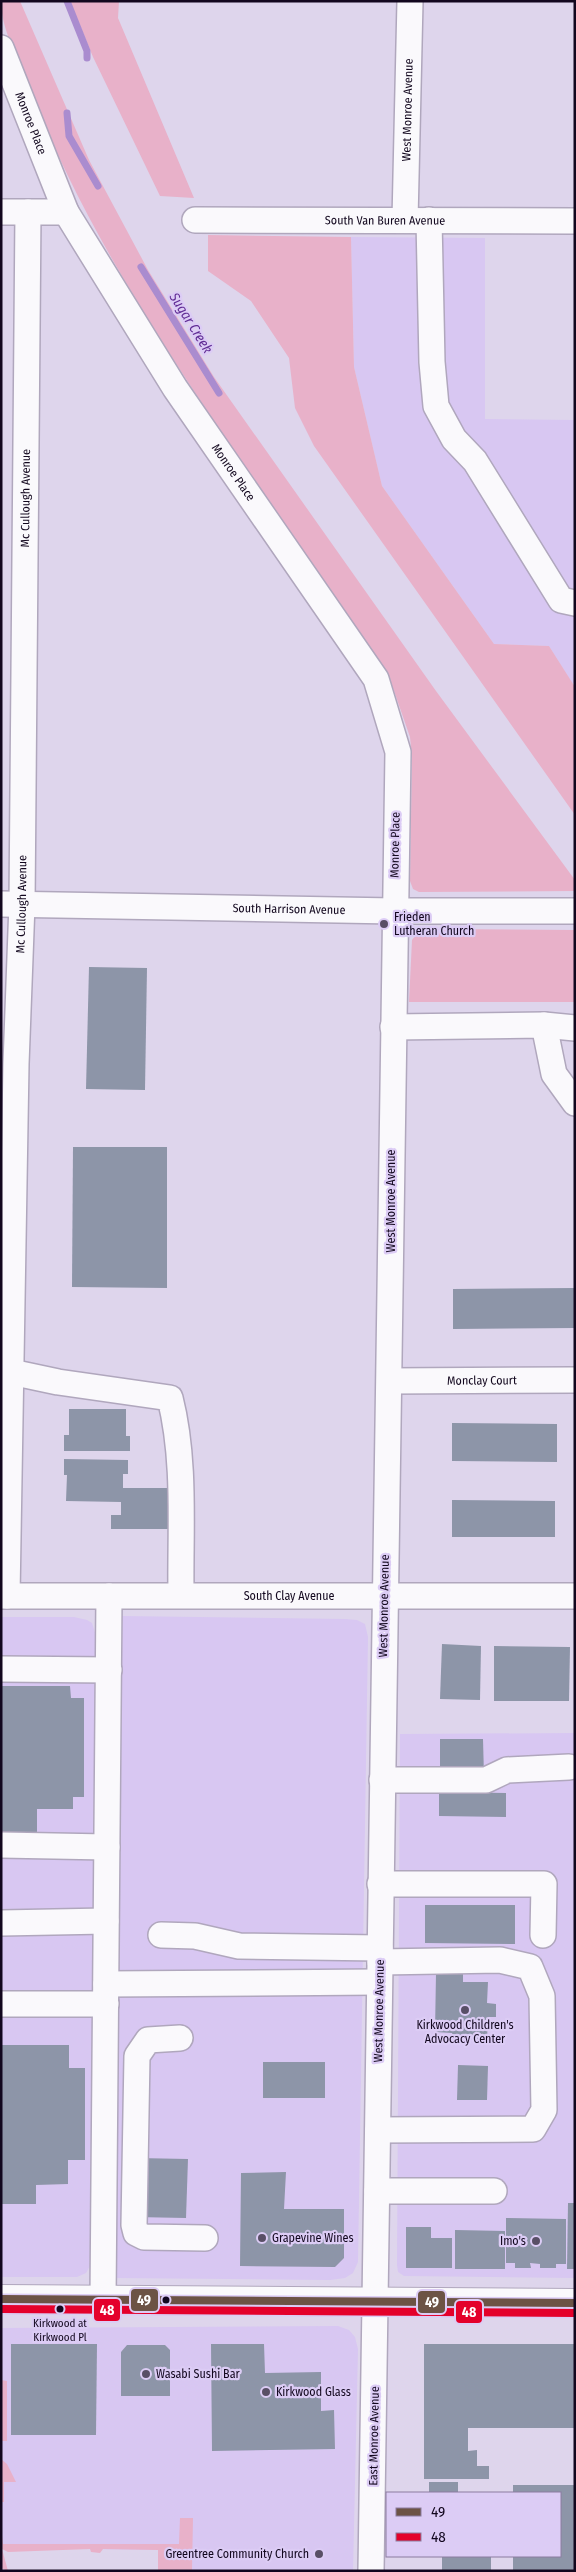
<svg xmlns="http://www.w3.org/2000/svg" width="576" height="2572" font-family="'Fira Sans Condensed',sans-serif">
<style>
.built{fill:#d8c7f2}
.green{fill:#e8b1c9}
.lines{fill:none;stroke-linecap:round;stroke-linejoin:round}
.stream{stroke:#aa8ccf;stroke-width:7}
.building{fill:#8d95a8}
.minor-casing{stroke:#b0a7bd;stroke-width:28}
.major-casing{stroke:#b0a7bd;stroke-width:30}
.minor{stroke:#faf9fc;stroke-width:25}
.major{stroke:#faf9fc;stroke-width:28}
.bus-1-casing{stroke:#dcccf5;stroke-width:11}
.bus-2-casing{stroke:#dcccf5;stroke-width:11}
.bus-1{stroke:#6c5345;stroke-width:8}
.bus-2{stroke:#e4002b;stroke-width:8}
.poi-dot{fill:#594f66;stroke:#dcccf5;stroke-width:2}
.bus-dot{fill:#12071e;stroke:#dcccf5;stroke-width:2}
.labels{text-anchor:middle;dominant-baseline:central;stroke-width:4.5;stroke-linejoin:round;paint-order:stroke}
.bus-label{font-size:11px;fill:#12071e;stroke:#dcccf5}
.street-label{font-size:12px;fill:#12071e;stroke:#dcccf5}
.poi-label{font-size:12px;fill:#12071e;stroke:#dcccf5;text-anchor:start}
.water-label{font-size:14px;font-style:italic;fill:#612d95;stroke:#dcccf5}
.line-badge{stroke:#dcccf5;stroke-width:2}
.badge-label{font-size:14px;text-anchor:middle;font-weight:bold;fill:#fff}
</style>
<rect width="100%" height="100%" fill="#ded5ec"/>
<!-- built -->
<g class="built">
<path d="M 351,237 L 485,238 L 485,419 L 575,420 L 575,683 L 572,683 L 549,646 L 494,644 L 382,486 L 354,367 Z"/>
<path d="M 121,1616 L 345,1619 L 357,1620 L 365,1624 L 368,1637 L 358,2262 L 353,2273 L 345,2278 L 330,2280 L 115,2278 Z"/>
<path d="M 1,1617 L 74,1617 L 87,1620 L 92,1623 L 96,1636 L 91,2264 L 86,2273 L 77,2277 L 1,2277 Z"/>
<path d="M 575,1733 L 575,2278 L 404,2276 L 398,2272 L 397,2265 L 400,1734 Z"/>
<path d="M 338,2326 L 349,2330 L 355,2337 L 358,2349 L 353,2571 L 179,2571 L 158,2550 L 1,2548 L 1,2328 Z"/>
</g>
<!-- green -->
<g class="green">
<path d="M 1,1 L 20,1 L 89,160 L 148,270 L 214,377 L 436,691 L 575,880 L 575,891 L 419,892 L 413,889 L 410,881 L 412,757 L 410,737 L 393,688 C 370,649 344,612 319,575 C 215,421 99,266 31,92 C 21,64 1,31 1,1 Z"/>
<path d="M 70,1 L 119,1 L 118,18 L 194,198 L 160,196 L 93,57 Z"/>
<path d="M 208,235 L 351,237 L 354,367 L 382,486 L 494,644 L 549,646 L 575,687 L 575,815 L 314,446 L 295,408 L 289,358 L 251,301 L 208,271 Z"/>
<path d="M 428,929 L 575,930 L 575,1002 L 409,1002 L 412,940 L 419,931 Z"/>
<path d="M 1,2380 L 7,2381 L 7,2441 L 1,2441 Z"/>
<path d="M 1,2459 L 7,2464 L 16,2482 L 4,2482 L 4,2502 L 1,2502 Z"/>
<path d="M 180,2518 L 193,2518 L 192,2571 L 158,2571 L 158,2550 L 103,2549 L 100,2553 L 91,2552 L 90,2549 L 8,2552 L 2,2549 L 8,2571 L 1,2568 L 1,2527 L 3,2544 L 179,2544 Z"/>
</g>
<g class="lines">
<!-- stream -->
<g class="stream">
<path d="M 67,1 L 87,51 L 87,58"/>
<path d="M 67,113 L 69,136 L 98,186"/>
<path d="M 141,267 L 219,393"/>
</g>
</g>
<!-- building -->
<g class="building">
<path d="M 89,967 L 147,968 L 145,1090 L 86,1089 Z"/>
<path d="M 73,1147 L 167,1147 L 167,1288 L 72,1287 Z"/>
<path d="M 575,1288 L 575,1328 L 453,1329 L 453,1289 Z"/>
<path d="M 69,1409 L 126,1409 L 126,1436 L 130,1436 L 130,1451 L 64,1451 L 64,1435 L 69,1435 Z"/>
<path d="M 452,1423 L 557,1424 L 557,1462 L 452,1461 Z"/>
<path d="M 64,1459 L 128,1460 L 128,1474 L 123,1474 L 123,1488 L 174,1488 L 174,1529 L 111,1529 L 111,1515 L 121,1515 L 121,1502 L 66,1501 L 67,1475 L 64,1475 Z"/>
<path d="M 452,1500 L 555,1501 L 555,1537 L 452,1537 Z"/>
<path d="M 442,1644 L 481,1646 L 480,1700 L 440,1699 Z"/>
<path d="M 494,1646 L 570,1647 L 569,1701 L 494,1701 Z"/>
<path d="M 1,1686 L 70,1686 L 71,1698 L 84,1698 L 84,1797 L 73,1797 L 73,1809 L 37,1809 L 37,1835 L 1,1834 Z"/>
<path d="M 440,1739 L 483,1739 L 484,1776 L 440,1776 Z"/>
<path d="M 439,1792 L 506,1793 L 506,1817 L 439,1816 Z"/>
<path d="M 425,1905 L 515,1905 L 515,1944 L 425,1943 Z"/>
<path d="M 436,1973 L 463,1974 L 463,1982 L 488,1982 L 487,2003 L 496,2004 L 496,2017 L 488,2017 L 487,2040 L 452,2039 L 452,2033 L 435,2032 Z"/>
<path d="M 1,2045 L 69,2045 L 69,2068 L 85,2068 L 85,2160 L 68,2160 L 68,2184 L 36,2185 L 36,2204 L 1,2204 Z"/>
<rect x="263" y="2062" width="62" height="36"/>
<path d="M 458,2065 L 488,2066 L 487,2100 L 457,2100 Z"/>
<path d="M 137,2158 L 188,2159 L 186,2218 L 135,2217 Z"/>
<path d="M 286,2172 L 284,2209 L 344,2209 L 344,2258 L 335,2267 L 240,2266 L 241,2173 Z"/>
<path d="M 568,2203 L 575,2203 L 575,2269 L 567,2269 Z"/>
<path d="M 506,2218 L 566,2219 L 566,2264 L 556,2264 L 556,2268 L 540,2268 L 540,2264 L 530,2263 L 531,2268 L 515,2268 L 515,2263 L 506,2263 Z"/>
<path d="M 406,2227 L 431,2227 L 431,2238 L 452,2238 L 452,2268 L 406,2268 Z"/>
<path d="M 455,2230 L 505,2231 L 505,2269 L 455,2269 Z"/>
<path d="M 11,2344 L 97,2344 L 96,2435 L 11,2435 Z"/>
<path d="M 211,2344 L 264,2344 L 265,2373 L 321,2372 L 321,2411 L 334,2410 L 335,2449 L 212,2451 Z"/>
<path d="M 424,2344 L 575,2344 L 575,2428 L 468,2428 L 468,2451 L 477,2450 L 477,2466 L 489,2466 L 489,2479 L 424,2479 Z"/>
<path d="M 127,2345 L 165,2345 L 170,2350 L 170,2396 L 121,2396 L 121,2352 Z"/>
<rect x="429" y="2482" width="29" height="11"/>
<path d="M 513,2485 L 575,2485 L 575,2571 L 513,2571 L 513,2556 L 560,2556 L 560,2493 L 513,2493 Z"/>
<rect x="442" y="2556" width="49" height="15"/>
</g>
<g class="lines">
<defs>
<g id="minor">
<path id="s1" d="M 1,48 L 66,212 L 175,388 L 376,679 L 398,752 L 371,2571"/>
<path d="M 1,212 L 66,212"/>
<path id="s2" d="M 195,220 L 575,221"/>
<path id="s3" d="M 405,220 L 410,1"/>
<path d="M 429,220 L 432,362 L 436,406 L 454,439 L 475,461 L 561,600 L 575,603"/>
<path id="s4" d="M 1,904 L 394,911 L 575,911"/>
<path d="M 544,1025 L 554,1074 L 575,1103"/>
<path d="M 393,1027 L 544,1025 L 575,1028"/>
<path d="M 11,1372 L 58,1382 L 170,1398 C 186,1461 180,1531 181,1595"/>
<path id="s5" d="M 390,1381 L 575,1380"/>
<path id="s6" d="M 1,1596 L 575,1596"/>
<path id="s7" d="M 7,1596 L 16,1064 L 22,904 L 28,212"/>
<path d="M 1,1669 L 109,1670"/>
<path d="M 382,1780 L 486,1780 L 507,1770 L 569,1767"/>
<path d="M 1,1845 L 107,1847"/>
<path d="M 380,1884 L 544,1884 L 543,1935"/>
<path d="M 1,1923 L 106,1921"/>
<path d="M 161,1935 L 195,1936 L 239,1946 L 380,1948"/>
<path d="M 106,1984 L 379,1982"/>
<path d="M 1,2004 L 106,2004"/>
<path d="M 180,2038 L 148,2040 L 137,2056 L 134,2225 L 136,2233 L 144,2237 L 205,2238"/>
<path d="M 378,2130 L 533,2129 L 544,2110 L 542,1996 L 530,1967 L 500,1960 L 380,1962"/>
<path d="M 377,2191 L 494,2191"/>
<path d="M 103,2299 L 109,1596"/>
</g>
<path id="major" d="M 1,2299 L 575,2303"/>
</defs>
<!-- minor casing -->
<use href="#minor" class="minor-casing"/>
<!-- major casing -->
<use href="#major" class="major-casing"/>
<!-- minor -->
<use href="#minor" class="minor"/>
<!-- major -->
<use href="#major" class="major"/>
<defs>
<path id="bus-1" d="M 1,2299 L 575,2303"/>
<path id="bus-2" d="M 1,2309 L 575,2313"/>
</defs>
<!-- bus-1 casing -->
<use href="#bus-1" class="bus-1-casing"/>
<!-- bus-2 casing -->
<use href="#bus-2" class="bus-2-casing"/>
<!-- bus-1 -->
<use href="#bus-1" class="bus-1"/>
<!-- bus-2 -->
<use href="#bus-2" class="bus-2"/>
</g>
<!-- markers -->
<g class="poi-dot">
<circle cx="384" cy="924" r="5"/>
<circle cx="465" cy="2010" r="5"/>
<circle cx="262" cy="2238" r="5"/>
<circle cx="536" cy="2241" r="5"/>
<circle cx="146" cy="2374" r="5"/>
<circle cx="266" cy="2392" r="5"/>
<circle cx="319" cy="2554" r="5"/>
</g>
<g class="bus-dot">
<circle cx="166" cy="2300" r="4.5"/>
<circle cx="60" cy="2309" r="4.5"/>
</g>
<g class="labels">
<!-- bus labels -->
<g class="bus-label">
<text x="60" y="2323">Kirkwood at<tspan x="60" dy="14">Kirkwood Pl</tspan></text>
</g>
<!-- street labels -->
<g class="street-label">
<text stroke="none"><textPath href="#s3" startOffset="110">West Monroe Avenue</textPath></text>
<text stroke="none"><textPath href="#s1" startOffset="81">Monroe Place</textPath></text>
<text stroke="none"><textPath href="#s2" startOffset="190">South Van Buren Avenue</textPath></text>
<text stroke="none"><textPath href="#s1" startOffset="486">Monroe Place</textPath></text>
<text stroke="none"><textPath href="#s7" startOffset="1098">Mc Cullough Avenue</textPath></text>
<text transform="translate(395 845) rotate(-89)">Monroe Place</text>
<text stroke="none"><textPath href="#s7" startOffset="692">Mc Cullough Avenue</textPath></text>
<text stroke="none"><textPath href="#s4" startOffset="288">South Harrison Avenue</textPath></text>
<text transform="translate(391 1201) rotate(-90)">West Monroe Avenue</text>
<text stroke="none"><textPath href="#s5" startOffset="92">Monclay Court</textPath></text>
<text stroke="none"><textPath href="#s6" startOffset="288">South Clay Avenue</textPath></text>
<text transform="translate(384 1606) rotate(-89)">West Monroe Avenue</text>
<text transform="translate(379 2011) rotate(-89)">West Monroe Avenue</text>
<text transform="translate(374 2436) rotate(-89)">East Monroe Avenue</text>
</g>
<!-- poi labels -->
<g class="poi-label">
<text x="394" y="917">Frieden<tspan x="394" dy="14">Lutheran Church</tspan></text>
<text x="465" y="2025" text-anchor="middle">Kirkwood Children's<tspan x="465" dy="14">Advocacy Center</tspan></text>
<text x="272" y="2238">Grapevine Wines</text>
<text x="526" y="2241" text-anchor="end">Imo's</text>
<text x="156" y="2374">Wasabi Sushi Bar</text>
<text x="276" y="2392">Kirkwood Glass</text>
<text x="309" y="2554" text-anchor="end">Greentree Community Church</text>
</g>
<!-- water labels -->
<g class="water-label">
<text transform="translate(191 323) rotate(58)">Sugar Creek</text>
</g>
</g>
<g class="line-badge">
<rect x="130" y="2288" width="29" height="24" rx="5" fill="#6c5345"/>
<rect x="417" y="2290" width="29" height="24" rx="5" fill="#6c5345"/>
<rect x="93" y="2298" width="28" height="24" rx="5" fill="#e4002b"/>
<rect x="455" y="2300" width="28" height="24" rx="5" fill="#e4002b"/>
</g>
<g class="badge-label">
<text x="144" y="2305">49</text>
<text x="432" y="2307">49</text>
<text x="107" y="2315">48</text>
<text x="469" y="2317">48</text>
</g>
<!-- border -->
<rect width="576" height="2572" fill="none" stroke="#12071e" stroke-width="5"/>
<!-- legend -->
<rect x="386" y="2492" width="175" height="65" fill="#dcccf5" stroke="#8b7d9f"/>
<rect x="396" y="2508" width="25" height="8" fill="#6c5345" stroke="#8b7d9f"/>
<text x="431" y="2517" font-size="15" fill="#12071e">49</text>
<rect x="396" y="2533" width="25" height="8" fill="#e4002b" stroke="#8b7d9f"/>
<text x="431" y="2542" font-size="15" fill="#12071e">48</text>
</svg>
